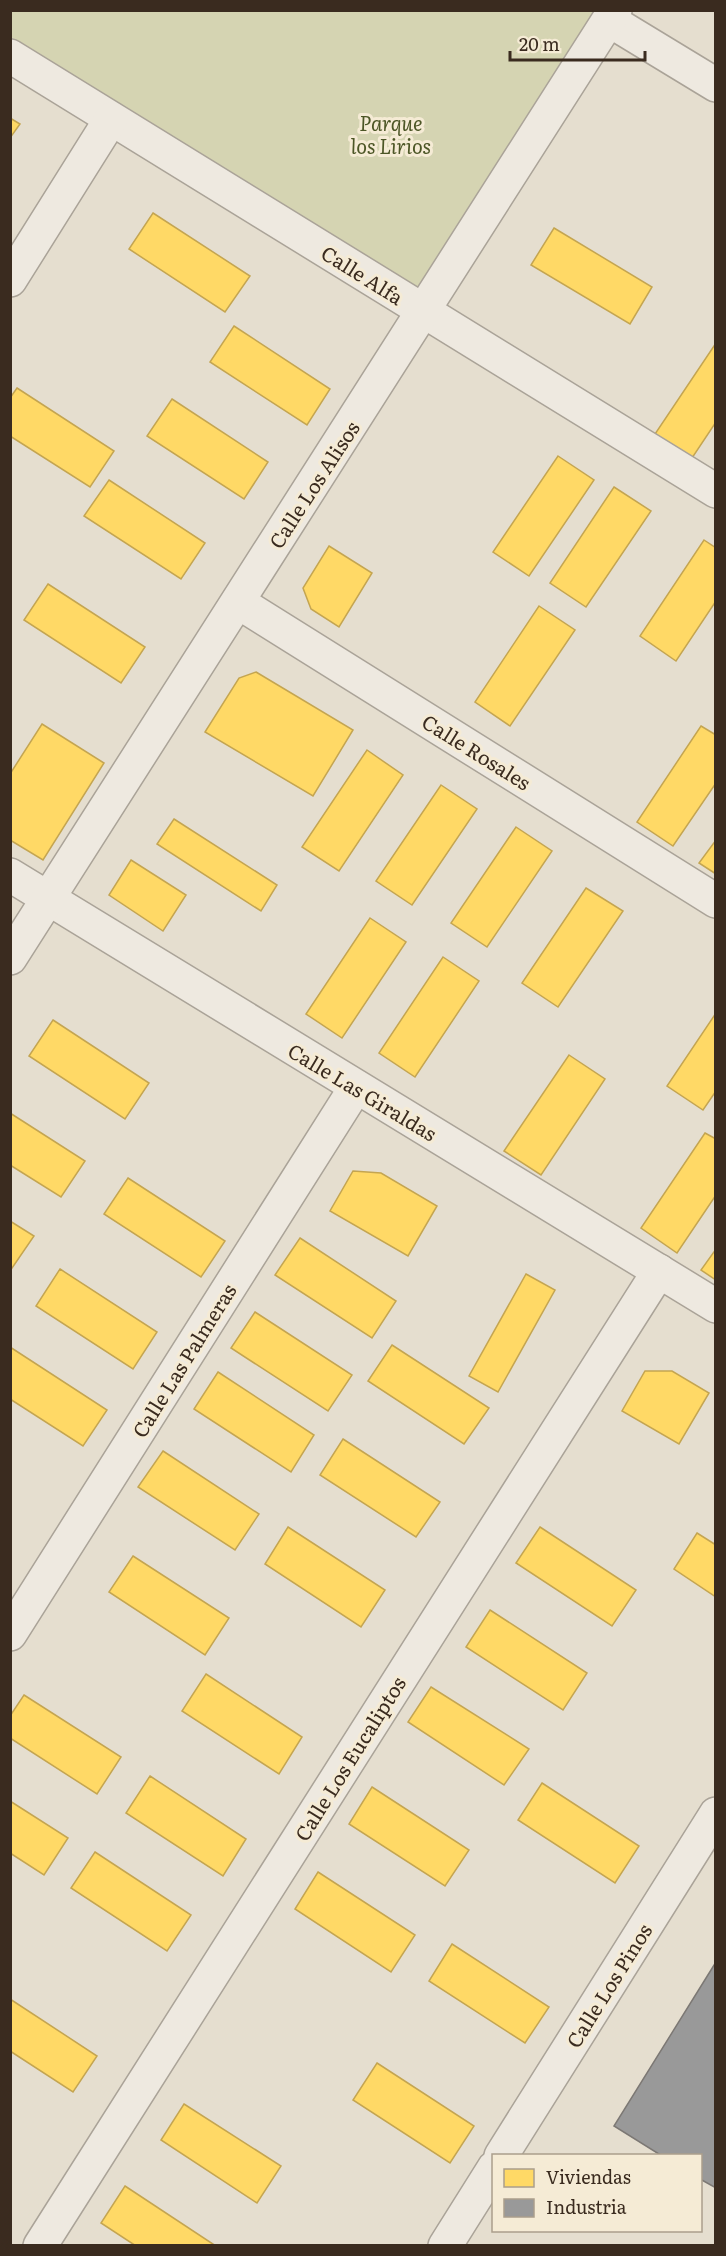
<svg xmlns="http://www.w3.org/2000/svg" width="726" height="2256" font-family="Literata,serif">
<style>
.green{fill:#d5d4b2}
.homes{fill:#ffd966;stroke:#c4a551;stroke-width:1.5}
.industry{fill:#999;stroke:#7c7874;stroke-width:1.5}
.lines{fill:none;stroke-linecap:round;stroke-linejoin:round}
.minor-casing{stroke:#aaa398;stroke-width:36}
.minor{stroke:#eee9e0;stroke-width:33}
.labels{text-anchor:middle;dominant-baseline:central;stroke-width:6;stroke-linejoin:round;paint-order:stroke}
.park-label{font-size:20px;font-style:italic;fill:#4c5626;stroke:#f5ebd5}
.street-label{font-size:20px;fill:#3a2b1f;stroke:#f5ebd5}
</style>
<rect width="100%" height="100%" fill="#e5decf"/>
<!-- green -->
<path class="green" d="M 10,11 L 612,11 L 431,304 L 11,37 Z"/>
<!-- homes -->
<g class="homes">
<path d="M 10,118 L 20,124 L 10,138 Z"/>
<path d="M 153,213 L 250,276 L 225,312 L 129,249 Z"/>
<path d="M 554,228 L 652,287 L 630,324 L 531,265 Z"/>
<path d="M 234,326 L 330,389 L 307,425 L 210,362 Z"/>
<path d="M 716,343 L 716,422 L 690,461 L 653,437 Z"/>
<path d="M 17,388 L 114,451 L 90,487 L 10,436 L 10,398 Z"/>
<path d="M 172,399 L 268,462 L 244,499 L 147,436 Z"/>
<path d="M 558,456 L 594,480 L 529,576 L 493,552 Z"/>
<path d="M 109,480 L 205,543 L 181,579 L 84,516 Z"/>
<path d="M 614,487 L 651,511 L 586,607 L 550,583 Z"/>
<path d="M 704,540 L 716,548 L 716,601 L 676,661 L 640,636 Z"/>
<path d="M 329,546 L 372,573 L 339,627 L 311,609 L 303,588 Z"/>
<path d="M 48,584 L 145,647 L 121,683 L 24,620 Z"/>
<path d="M 539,606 L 575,630 L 510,726 L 475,702 Z"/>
<path d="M 256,672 L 353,730 L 313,796 L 205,732 L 239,678 Z"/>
<path d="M 42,724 L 104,763 L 43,860 L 10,840 L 10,774 Z"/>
<path d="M 701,726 L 716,735 L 716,783 L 673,846 L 637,822 Z"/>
<path d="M 367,750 L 403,775 L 339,871 L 302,847 Z"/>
<path d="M 441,785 L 477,809 L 412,905 L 376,881 Z"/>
<path d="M 174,819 L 277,885 L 261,911 L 157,844 Z"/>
<path d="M 516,827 L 552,851 L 487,947 L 451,923 Z"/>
<path d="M 716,840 L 716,874 L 699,863 Z"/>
<path d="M 131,860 L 186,895 L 163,931 L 109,895 Z"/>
<path d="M 586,888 L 623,911 L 558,1007 L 522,983 Z"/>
<path d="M 370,918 L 406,942 L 342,1038 L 306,1014 Z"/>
<path d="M 443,957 L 479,981 L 415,1077 L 379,1053 Z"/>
<path d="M 716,1013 L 716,1091 L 703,1110 L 667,1086 Z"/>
<path d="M 53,1020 L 149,1083 L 125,1119 L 29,1056 Z"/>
<path d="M 569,1055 L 605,1079 L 541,1175 L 504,1151 Z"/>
<path d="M 10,1113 L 85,1161 L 61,1197 L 10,1165 Z"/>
<path d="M 705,1133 L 716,1139 L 716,1195 L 677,1253 L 641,1228 Z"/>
<path d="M 353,1171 L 381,1173 L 437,1206 L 408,1256 L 330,1211 Z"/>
<path d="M 128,1178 L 225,1241 L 201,1277 L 104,1214 Z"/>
<path d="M 10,1221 L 34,1236 L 10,1271 Z"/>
<path d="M 300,1238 L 396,1301 L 372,1338 L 275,1275 Z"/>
<path d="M 716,1249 L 716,1280 L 701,1270 Z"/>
<path d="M 60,1269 L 157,1332 L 133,1369 L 36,1306 Z"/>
<path d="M 526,1274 L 555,1290 L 498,1392 L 469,1376 Z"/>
<path d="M 255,1312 L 352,1375 L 328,1411 L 231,1348 Z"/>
<path d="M 392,1345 L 489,1408 L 464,1444 L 368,1381 Z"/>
<path d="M 10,1347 L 107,1410 L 83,1446 L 10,1399 Z"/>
<path d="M 645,1371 L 672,1371 L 709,1393 L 679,1444 L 622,1411 Z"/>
<path d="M 218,1372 L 314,1435 L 291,1472 L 194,1409 Z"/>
<path d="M 343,1439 L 440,1502 L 416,1537 L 320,1475 Z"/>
<path d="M 163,1451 L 259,1514 L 235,1550 L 138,1487 Z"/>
<path d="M 288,1527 L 385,1590 L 361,1627 L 265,1564 Z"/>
<path d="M 540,1527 L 636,1590 L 612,1626 L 516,1563 Z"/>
<path d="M 697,1533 L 716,1545 L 716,1597 L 674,1569 Z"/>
<path d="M 133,1556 L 229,1618 L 205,1655 L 109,1592 Z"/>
<path d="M 490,1610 L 587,1673 L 563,1710 L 466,1647 Z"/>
<path d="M 206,1674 L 302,1737 L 279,1774 L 182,1711 Z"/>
<path d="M 431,1687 L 529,1749 L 504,1785 L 408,1722 Z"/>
<path d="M 24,1695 L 121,1757 L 97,1794 L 10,1738 L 10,1716 Z"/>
<path d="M 150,1776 L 246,1839 L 223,1876 L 126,1813 Z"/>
<path d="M 542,1783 L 639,1846 L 615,1883 L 518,1820 Z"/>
<path d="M 372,1787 L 469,1850 L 445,1886 L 349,1824 Z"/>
<path d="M 10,1801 L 68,1838 L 44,1875 L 10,1853 Z"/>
<path d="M 95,1852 L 191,1915 L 167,1951 L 71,1888 Z"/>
<path d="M 318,1872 L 415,1935 L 391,1972 L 295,1909 Z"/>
<path d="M 452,1944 L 549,2007 L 525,2043 L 429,1981 Z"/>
<path d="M 10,1999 L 97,2056 L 73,2092 L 10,2051 Z"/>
<path d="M 377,2063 L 474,2126 L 450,2163 L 353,2100 Z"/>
<path d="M 184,2104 L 281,2166 L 257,2203 L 161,2140 Z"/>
<path d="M 125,2186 L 216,2246 L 136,2246 L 101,2223 Z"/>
</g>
<!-- industry -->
<path class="industry" d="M 716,1962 L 716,2188 L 700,2179 L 700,2156 L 662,2156 L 614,2126 Z"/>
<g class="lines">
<defs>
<g id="minor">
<path d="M 609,20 L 716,85"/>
<path d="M 10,56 L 716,491"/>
<path d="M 10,280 L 111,119"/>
<path d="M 238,602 L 716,901"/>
<path d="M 10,875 L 716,1306"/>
<path d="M 10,958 L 615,10"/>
<path d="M 10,1634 L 356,1087"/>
<path d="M 501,2156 L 716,1814"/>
<path d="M 40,2246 L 659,1271"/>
<path d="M 445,2246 L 494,2168"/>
</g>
</defs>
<!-- minor casing -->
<use href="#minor" class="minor-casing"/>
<!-- minor -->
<use href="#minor" class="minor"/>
</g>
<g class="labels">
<!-- park labels -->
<g class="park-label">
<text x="391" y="122">Parque<tspan x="391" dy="23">los Lirios</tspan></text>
</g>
<!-- street labels -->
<g class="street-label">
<text transform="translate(363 274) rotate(32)">Calle Alfa</text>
<text transform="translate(313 484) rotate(-57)">Calle Los Alisos</text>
<text transform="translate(477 751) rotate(32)">Calle Rosales</text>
<text transform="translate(363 1091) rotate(31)">Calle Las Giraldas</text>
<text transform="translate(183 1360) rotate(-58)">Calle Las Palmeras</text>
<text transform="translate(349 1758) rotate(-58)">Calle Los Eucaliptos</text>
<text transform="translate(608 1985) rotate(-58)">Calle Los Pinos</text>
</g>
</g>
<!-- border -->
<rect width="726" height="2256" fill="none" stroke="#3a2b1f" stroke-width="24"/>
<!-- legend -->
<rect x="492" y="2154" width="210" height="78" fill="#f5ebd5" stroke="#aa9e8c" stroke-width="1.5"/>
<rect x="504" y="2169" width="30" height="18" fill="#ffd966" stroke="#aa9e8c" stroke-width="1.5"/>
<text x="546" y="2184" font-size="18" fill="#3a2b1f">Viviendas</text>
<rect x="504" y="2199" width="30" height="18" fill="#999999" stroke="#aa9e8c" stroke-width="1.5"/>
<text x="546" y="2214" font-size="18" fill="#3a2b1f">Industria</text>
<!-- scale -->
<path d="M510 51v9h135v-9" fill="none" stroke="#3a2b1f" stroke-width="3"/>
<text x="519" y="51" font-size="18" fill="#3a2b1f" stroke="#f5ebd5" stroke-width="4.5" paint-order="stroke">20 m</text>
</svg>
